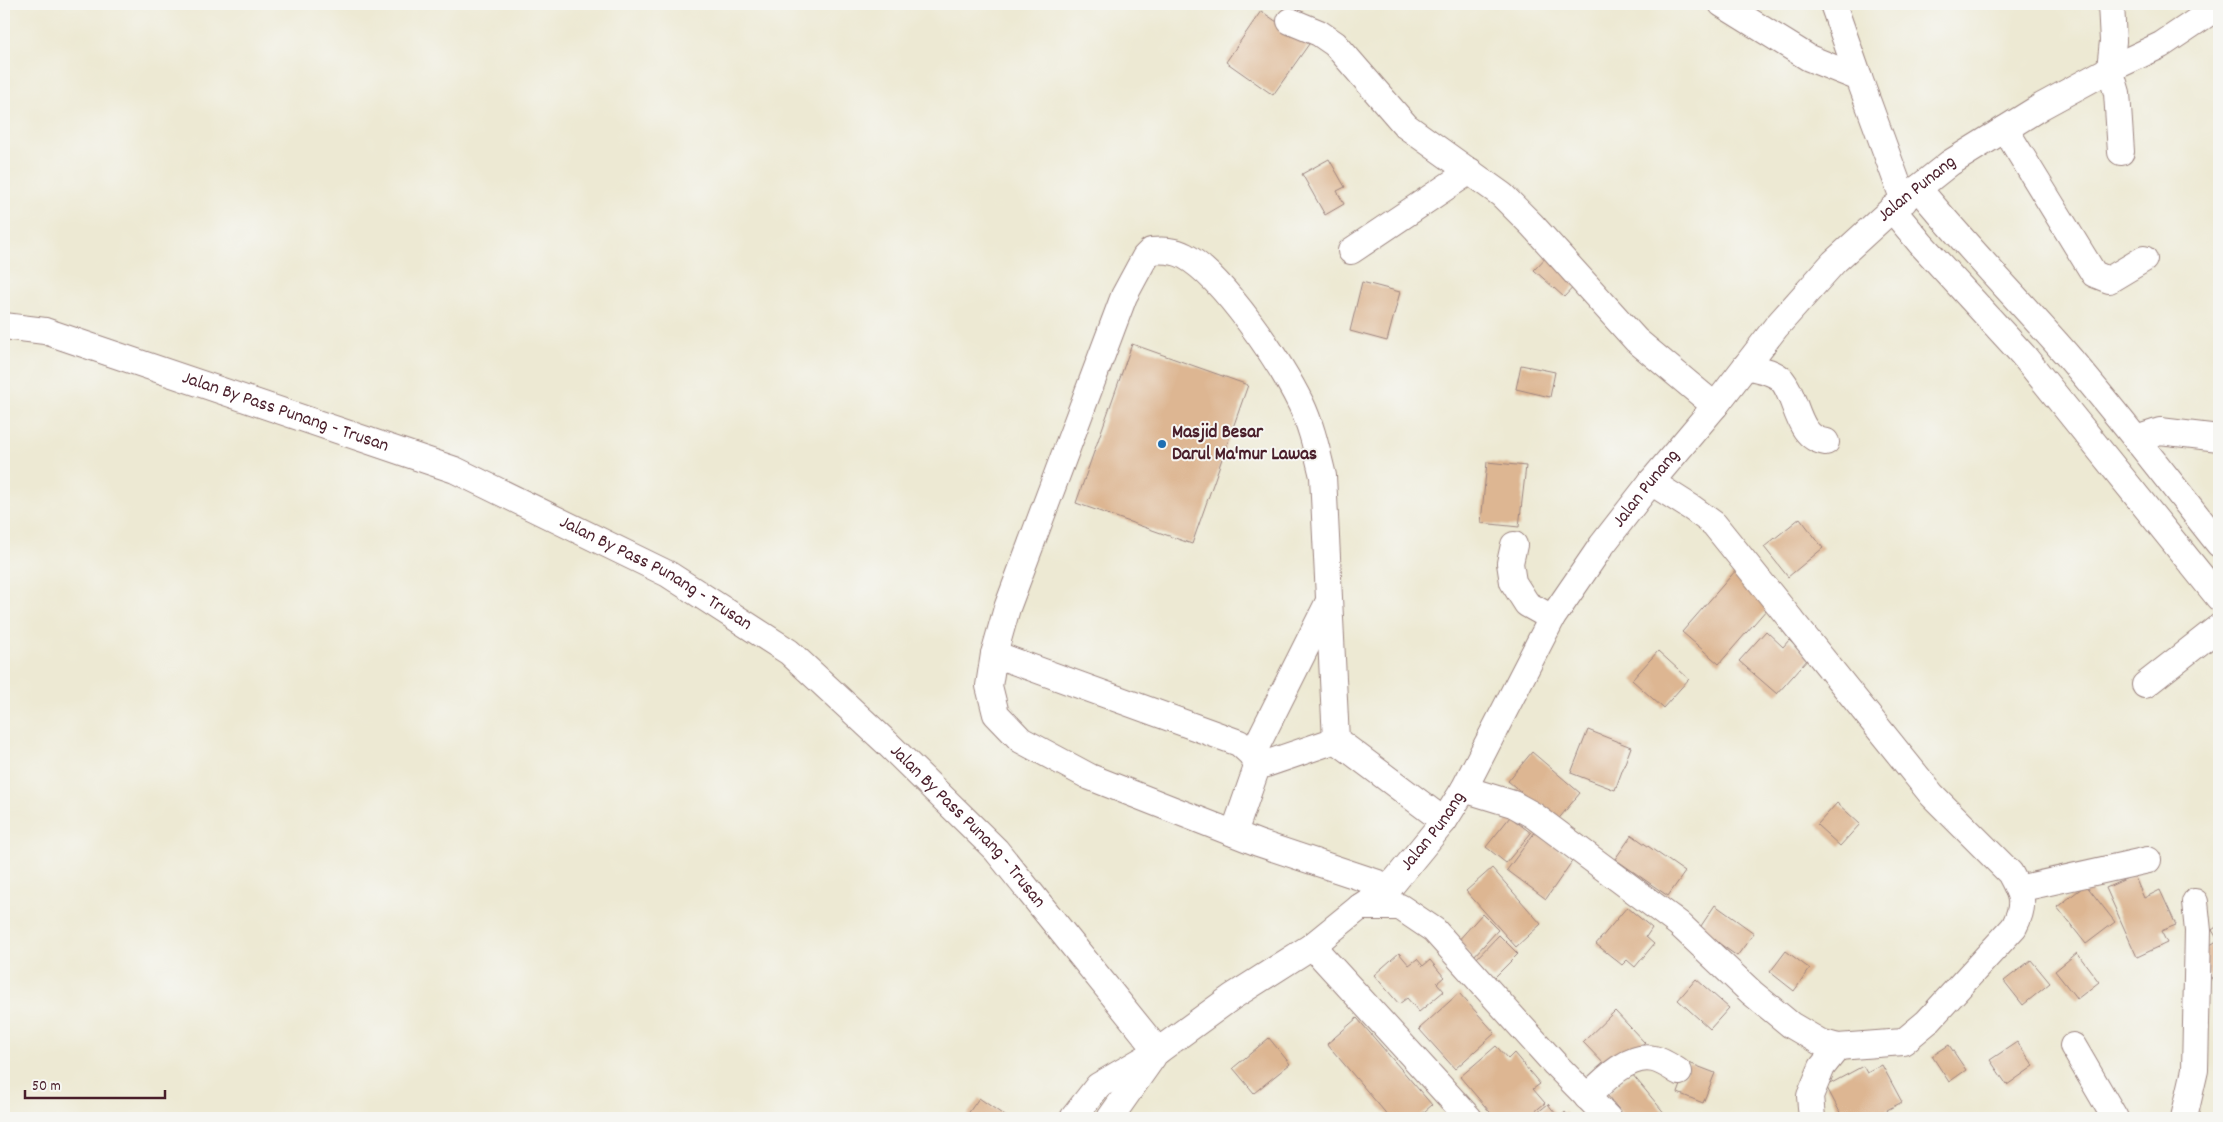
<svg xmlns="http://www.w3.org/2000/svg" width="2223" height="1122" font-family="Dekko,sans-serif">
<style>
.building{fill:#ddb692}
.lines{fill:none;stroke-linecap:round;stroke-linejoin:round}
.minor-casing{stroke:#9c847f;stroke-width:28}
.minor{stroke:#fff;stroke-width:26}
.poi-dot{fill:#1f6fb2;stroke:#f6f6f2;stroke-width:2}
.labels{text-anchor:middle;dominant-baseline:central;stroke-width:4;stroke-linejoin:round;paint-order:stroke}
.street-label{font-size:19px;fill:#4a1f2b;stroke:#f6f6f2}
.poi-label{font-size:19px;font-weight:bold;fill:#4a1f2b;stroke:#f6f6f2;text-anchor:start}
</style>
<rect width="100%" height="100%" fill="#f6f6f2"/>
<filter id="ink" filterUnits="userSpaceOnUse"><feTurbulence type="fractalNoise" baseFrequency=".02" numOctaves="2"/><feDisplacementMap in="SourceGraphic" scale="10" xChannelSelector="R" yChannelSelector="G"/><feConvolveMatrix kernelMatrix="1 2 1 2 8 2 1 2 1" color-interpolation-filters="sRGB"/></filter>
<filter id="wash" filterUnits="userSpaceOnUse"><feTurbulence type="fractalNoise" baseFrequency=".0096" numOctaves="4" result="noise"/><feDisplacementMap in="SourceGraphic" scale="20" xChannelSelector="R" yChannelSelector="G"/><feGaussianBlur stdDeviation="1.12" result="paint"/><feColorMatrix in="noise" values="0 0 0 0 0 0 0 0 0 0 0 0 0 0 0 0 0 1.4 0 .05"/><feComposite in="paint" operator="in"/></filter>
<g filter="url(#wash)">
<rect width="100%" height="100%" fill="#ede9d3"/>
<g id="blocks">
<!-- building -->
<g class="building">
<path d="M 1261,11 L 1309,44 L 1273,95 L 1226,62 Z"/>
<path d="M 1329,159 L 1345,187 L 1337,191 L 1344,204 L 1325,215 L 1302,174 Z"/>
<path d="M 1549,254 L 1579,281 L 1564,297 L 1534,270 Z"/>
<path d="M 1362,282 L 1400,292 L 1387,341 L 1350,331 Z"/>
<path d="M 1132,344 L 1248,385 L 1192,544 L 1076,503 Z"/>
<path d="M 1521,365 L 1555,372 L 1550,397 L 1516,389 Z"/>
<path d="M 1487,462 L 1526,466 L 1519,527 L 1481,523 Z"/>
<path d="M 1800,518 L 1823,548 L 1788,577 L 1764,547 Z"/>
<path d="M 1737,569 L 1774,601 L 1719,664 L 1682,632 Z"/>
<path d="M 1766,631 L 1783,647 L 1789,640 L 1809,658 L 1777,694 L 1739,661 Z"/>
<path d="M 1658,651 L 1689,679 L 1663,708 L 1632,680 Z"/>
<path d="M 1588,730 L 1631,747 L 1615,790 L 1571,773 Z"/>
<path d="M 1532,752 L 1580,793 L 1556,822 L 1508,781 Z"/>
<path d="M 1837,803 L 1860,824 L 1840,846 L 1817,825 Z"/>
<path d="M 1510,817 L 1531,833 L 1506,863 L 1486,847 Z"/>
<path d="M 1535,832 L 1573,860 L 1546,899 L 1507,870 Z"/>
<path d="M 1632,835 L 1685,872 L 1668,896 L 1615,859 Z"/>
<path d="M 1492,868 L 1541,924 L 1516,947 L 1466,891 Z"/>
<path d="M 2134,875 L 2144,898 L 2160,890 L 2176,925 L 2161,931 L 2167,943 L 2137,957 L 2106,888 Z"/>
<path d="M 2086,885 L 2115,922 L 2086,944 L 2057,907 Z"/>
<path d="M 1715,905 L 1754,933 L 1737,956 L 1699,929 Z"/>
<path d="M 1627,907 L 1652,928 L 1646,937 L 1654,944 L 1635,967 L 1627,960 L 1622,965 L 1596,944 Z"/>
<path d="M 1482,914 L 1498,930 L 1473,957 L 1457,942 Z"/>
<path d="M 2219,925 L 2219,978 L 2214,982 L 2197,954 L 2218,940 L 2212,930 Z"/>
<path d="M 1499,935 L 1518,954 L 1493,979 L 1474,961 Z"/>
<path d="M 1786,951 L 1810,969 L 1794,991 L 1770,972 Z"/>
<path d="M 1399,953 L 1409,965 L 1417,959 L 1423,966 L 1430,960 L 1444,977 L 1437,983 L 1444,991 L 1419,1012 L 1407,998 L 1399,1004 L 1374,975 Z"/>
<path d="M 2077,953 L 2099,982 L 2077,999 L 2055,971 Z"/>
<path d="M 2031,960 L 2050,983 L 2023,1005 L 2004,981 Z"/>
<path d="M 1696,979 L 1729,1008 L 1710,1029 L 1678,1000 Z"/>
<path d="M 1459,993 L 1495,1033 L 1455,1069 L 1419,1029 Z"/>
<path d="M 1615,1011 L 1645,1043 L 1628,1059 L 1608,1068 L 1583,1042 Z"/>
<path d="M 1357,1018 L 1432,1105 L 1417,1118 L 1390,1118 L 1327,1044 Z"/>
<path d="M 1269,1038 L 1290,1064 L 1254,1093 L 1233,1068 Z"/>
<path d="M 2017,1042 L 2034,1066 L 2007,1085 L 1990,1060 Z"/>
<path d="M 1949,1045 L 1966,1070 L 1949,1082 L 1932,1056 Z"/>
<path d="M 1496,1046 L 1508,1059 L 1514,1053 L 1540,1084 L 1533,1089 L 1545,1103 L 1527,1118 L 1495,1118 L 1460,1077 Z"/>
<path d="M 1689,1063 L 1715,1073 L 1703,1103 L 1678,1093 Z"/>
<path d="M 1882,1065 L 1902,1102 L 1887,1110 L 1890,1117 L 1888,1118 L 1843,1118 L 1826,1086 L 1863,1066 L 1867,1073 Z"/>
<path d="M 1632,1074 L 1666,1115 L 1662,1118 L 1626,1118 L 1607,1095 Z"/>
<path d="M 979,1098 L 1008,1118 L 965,1118 Z"/>
<path d="M 1548,1104 L 1559,1118 L 1565,1112 L 1571,1118 L 1531,1118 Z"/>
</g>
</g>
</g>
<g filter="url(#ink)">
<use href="#blocks" fill-opacity="0" stroke="#9c847f" stroke-width="1"/>
<g class="lines">
<defs>
<g id="minor">
<path d="M 1722,4 L 1809,58 L 1859,78 L 1904,201"/>
<path d="M 1833,4 L 1859,78"/>
<path d="M 2111,4 L 2113,41 L 2110,69 L 2117,93 L 2121,152"/>
<path d="M 1290,21 L 1319,33 L 1335,44 L 1406,126 L 1502,195 L 1532,225 L 1636,340 L 1715,406"/>
<path d="M 2005,129 L 2094,274 L 2109,280 L 2144,259"/>
<path d="M 1918,188 C 1966,246 2018,299 2067,355 C 2120,417 2169,481 2219,544"/>
<path d="M 1892,209 L 1921,244 L 2023,355 L 2219,598"/>
<path d="M 1351,251 L 1470,171"/>
<path id="s1" d="M 4,326 L 45,331 L 455,470 L 668,574 L 789,652 L 887,743 L 996,850 L 1158,1051"/>
<path d="M 1746,366 C 1757,369 1774,371 1782,380 C 1798,399 1796,438 1826,442"/>
<path d="M 2136,439 L 2160,431 L 2219,438"/>
<path d="M 1514,545 L 1510,563 L 1513,582 L 1527,604 L 1552,618"/>
<path d="M 994,654 L 1239,743 L 1252,755 L 1257,767 L 1234,833"/>
<path d="M 2145,685 L 2219,627"/>
<path d="M 1252,755 L 1328,603"/>
<path d="M 1257,767 L 1336,740"/>
<path d="M 1464,789 L 1513,804 L 1533,815 L 1679,924 L 1752,993 L 1791,1025 L 1820,1042 L 1838,1047 L 1903,1042 L 1927,1022 L 2014,927 C 2026,904 2022,895 2010,873 L 1932,795 L 1714,524 L 1692,508 L 1651,482"/>
<path d="M 1390,887 L 1258,843 L 1090,777 L 1021,740 L 996,714 L 989,686 L 994,654 L 1007,608 L 1124,296 L 1145,257 L 1151,251 C 1163,250 1174,250 1185,256 C 1223,277 1281,363 1301,404 C 1312,427 1317,452 1323,476 L 1336,740 L 1444,821"/>
<path d="M 2018,889 L 2148,860"/>
<path d="M 1360,907 L 1400,907 L 1434,930 L 1555,1064 L 1608,1118"/>
<path d="M 1312,946 L 1469,1118"/>
<path d="M 2073,1046 L 2115,1118"/>
<path d="M 1587,1097 C 1603,1081 1629,1053 1654,1059 C 1663,1061 1671,1067 1679,1072"/>
<path id="s2" d="M 1073,1118 L 1098,1086 L 1158,1051 L 1232,997 L 1312,946 L 1360,907 L 1390,887 L 1444,821 L 1464,789 L 1552,618 L 1602,545 L 1651,482 L 1715,406 L 1776,327 L 1834,262 L 1892,209 L 1950,163 L 2042,106 L 2110,69 L 2161,45 L 2219,6"/>
<path d="M 1110,1118 L 1153,1057"/>
<path d="M 1812,1118 L 1810,1096 L 1822,1067 L 1838,1047"/>
<path d="M 2184,1118 L 2195,1070 L 2198,931 L 2195,902"/>
</g>
</defs>
<!-- minor casing -->
<use href="#minor" class="minor-casing"/>
<!-- minor -->
<use href="#minor" class="minor"/>
</g>
</g>
<!-- markers -->
<circle class="poi-dot" cx="1162" cy="444" r="5"/>
<g class="labels">
<!-- street labels -->
<g class="street-label">
<text stroke="none"><textPath href="#s2" startOffset="1275">Jalan Punang</textPath></text>
<text stroke="none"><textPath href="#s1" startOffset="295">Jalan By Pass Punang - Trusan</textPath></text>
<text stroke="none"><textPath href="#s2" startOffset="870">Jalan Punang</textPath></text>
<text stroke="none"><textPath href="#s1" startOffset="700">Jalan By Pass Punang - Trusan</textPath></text>
<text stroke="none"><textPath href="#s1" startOffset="1105">Jalan By Pass Punang - Trusan</textPath></text>
<text stroke="none"><textPath href="#s2" startOffset="465">Jalan Punang</textPath></text>
</g>
<!-- poi labels -->
<g class="poi-label">
<text x="1172" y="433">Masjid Besar<tspan x="1172" dy="22">Darul Ma'mur Lawas</tspan></text>
</g>
</g>
<!-- margin -->
<rect width="2223" height="1122" fill="none" stroke="#f6f6f2" stroke-width="20"/>
<!-- scale -->
<path d="M25 1090v8h140v-8" fill="none" stroke="#4a1f2b" stroke-width="2.5"/>
<text x="32" y="1090" font-size="15" fill="#4a1f2b" stroke="#f6f6f2" stroke-width="4" paint-order="stroke">50 m</text>
</svg>
